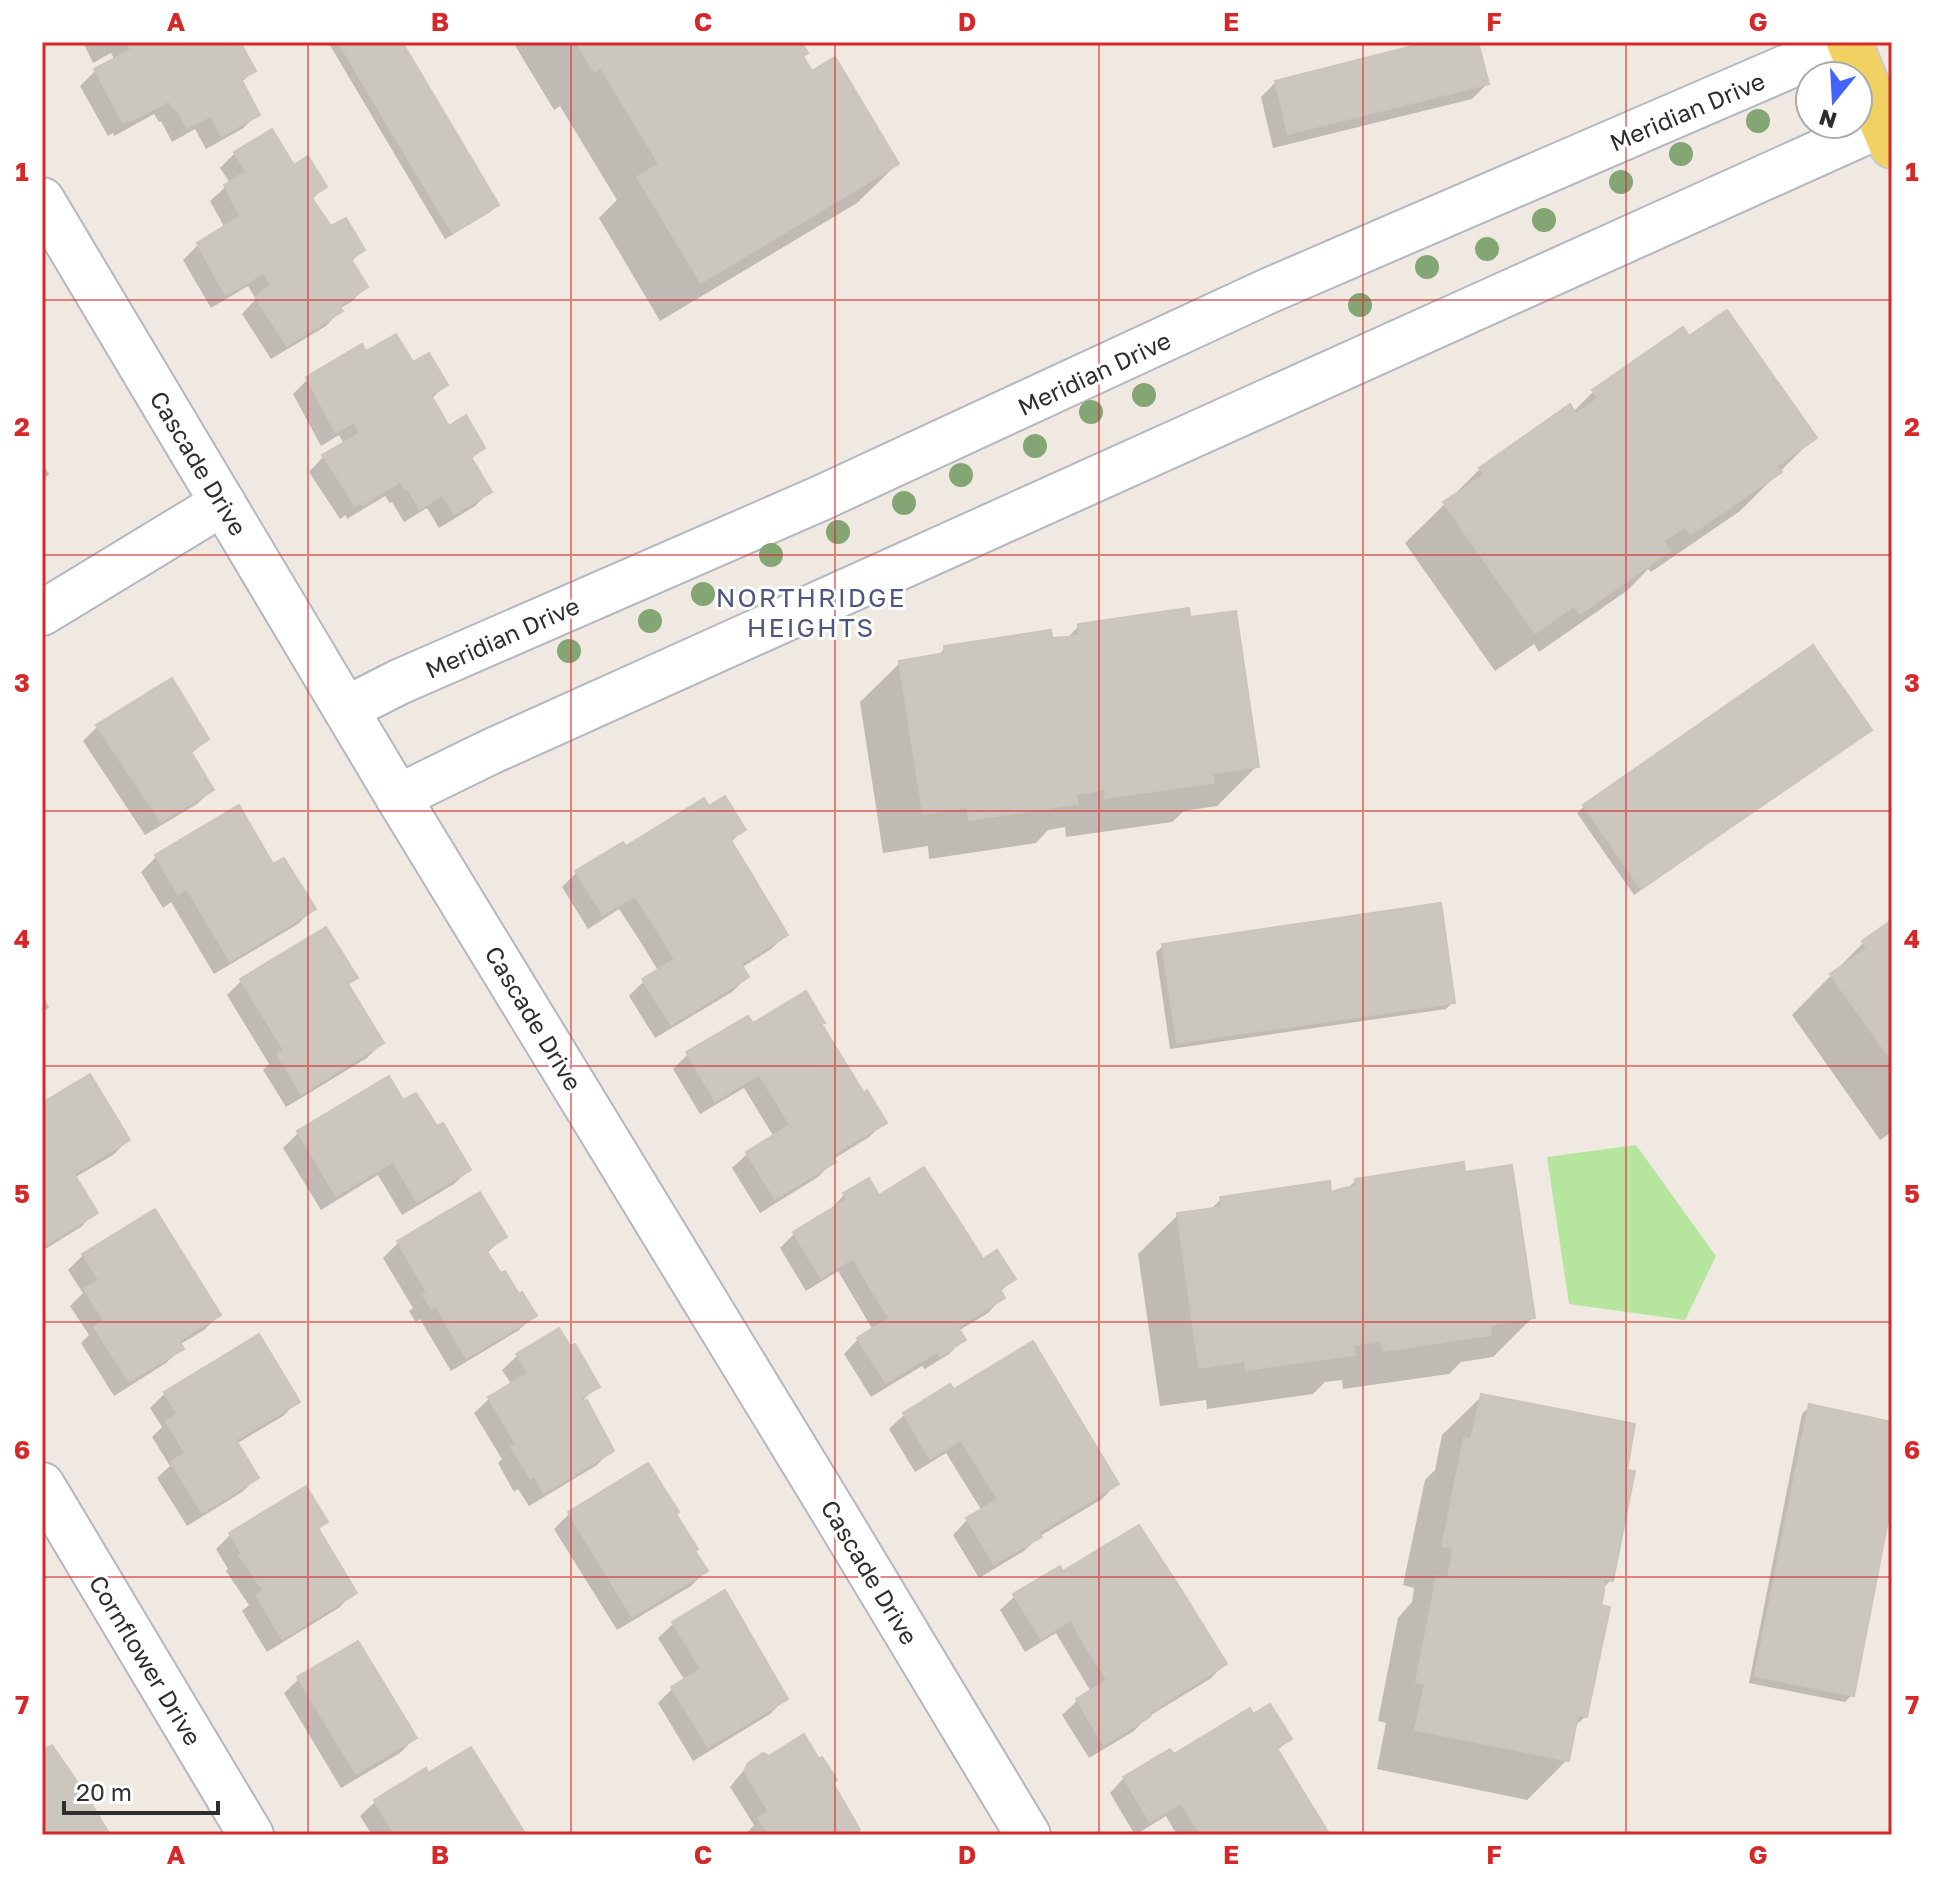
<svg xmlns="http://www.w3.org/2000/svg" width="1934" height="1877" font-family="'Golos Text',sans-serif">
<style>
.green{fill:#b6e59e}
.shadow{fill:#0003}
.building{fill:#cbc7bf;stroke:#cbc5ba;stroke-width:2}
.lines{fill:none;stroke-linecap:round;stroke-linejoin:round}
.minor-casing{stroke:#b4b7c1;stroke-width:48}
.major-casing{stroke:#c9c9c9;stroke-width:48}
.minor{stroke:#fff;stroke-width:44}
.major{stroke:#f2d163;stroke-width:44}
.tree{fill:#84a574}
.grid{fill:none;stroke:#d62828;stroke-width:2;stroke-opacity:0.55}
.labels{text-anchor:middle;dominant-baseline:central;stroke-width:6;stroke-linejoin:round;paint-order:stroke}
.street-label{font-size:24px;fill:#2e2e2e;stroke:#fff}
.neighbourhood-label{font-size:26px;letter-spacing:2px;fill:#4d5680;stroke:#fff}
.neatline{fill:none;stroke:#d62828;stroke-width:3}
.grid-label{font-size:26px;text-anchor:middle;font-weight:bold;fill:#d62828}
</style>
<rect width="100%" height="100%" fill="#efe9e1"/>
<!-- green -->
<path class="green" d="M 1636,1145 L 1716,1256 L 1685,1320 L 1569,1304 L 1547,1157 Z"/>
<!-- shadow -->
<g class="shadow">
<path d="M 83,42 L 215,42 L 220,50 L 238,42 L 253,71 L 241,83 L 257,115 L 242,129 L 206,149 L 195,129 L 172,142 L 161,121 L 159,122 L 154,114 L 114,136 L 113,133 L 108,136 L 80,86 L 95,71 L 115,61 L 111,53 L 93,63 Z"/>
<path d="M 328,42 L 400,42 L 497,205 L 490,212 L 445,239 Z"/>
<path d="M 513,42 L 799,42 L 801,57 L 811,74 L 897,164 L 857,203 L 660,321 L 599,218 L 617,200 L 560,106 L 554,110 Z"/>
<path d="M 1436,42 L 1476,42 L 1487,84 L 1472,99 L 1273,148 L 1261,97 L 1276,82 Z"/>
<path d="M 235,153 L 293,168 L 324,187 L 311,201 L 330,229 L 363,250 L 351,262 L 366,287 L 351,302 L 339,309 L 340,311 L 326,326 L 271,359 L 242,314 L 256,299 L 248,286 L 211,308 L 183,260 L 198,245 L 225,228 L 210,201 L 230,183 L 220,168 Z"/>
<path d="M 1689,339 L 1814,438 L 1740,511 L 1651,572 L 1648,569 L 1628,590 L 1539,652 L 1534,644 L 1495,671 L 1405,543 L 1480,469 L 1569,407 L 1573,412 L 1593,392 Z"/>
<path d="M 365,354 L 412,365 L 446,385 L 431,399 L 449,429 L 483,448 L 470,460 L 490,491 L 475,506 L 439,528 L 427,508 L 404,522 L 392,502 L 390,503 L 385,496 L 347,519 L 346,515 L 340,519 L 309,472 L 323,457 L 344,444 L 339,435 L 321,446 L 293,394 L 308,379 Z"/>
<path d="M 42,463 L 49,474 L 42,482 Z"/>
<path d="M 1188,619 L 1257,766 L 1217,806 L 1184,811 L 1172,822 L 1066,837 L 1065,827 L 1048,830 L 1036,843 L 929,859 L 928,846 L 883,853 L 860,702 L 900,663 L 936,657 L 945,648 L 1067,638 L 1079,626 Z"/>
<path d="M 98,726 L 207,738 L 190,755 L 212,790 L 197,804 L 145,835 L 83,741 Z"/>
<path d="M 1862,736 L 1634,895 L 1577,813 L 1584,806 Z"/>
<path d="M 238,808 L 273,867 L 313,909 L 298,924 L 214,974 L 171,902 L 163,908 L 141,872 L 156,857 Z"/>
<path d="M 708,809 L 743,830 L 730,843 L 786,935 L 771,949 L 741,968 L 747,977 L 732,992 L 655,1038 L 629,996 L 644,981 L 659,972 L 640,941 L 619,909 L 588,929 L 562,887 L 576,873 Z"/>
<path d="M 1892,923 L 1892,1132 L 1880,1140 L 1792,1015 L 1863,943 Z"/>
<path d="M 1163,946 L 1453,1002 L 1446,1009 L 1170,1049 L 1156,952 Z"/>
<path d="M 355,978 L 347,986 L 382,1043 L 367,1058 L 286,1107 L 263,1070 L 269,1064 L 227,995 L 242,980 Z"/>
<path d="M 42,996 L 49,1007 L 42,1014 Z"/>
<path d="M 822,1022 L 820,1025 L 863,1096 L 884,1123 L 869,1137 L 832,1160 L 833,1162 L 818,1177 L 760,1213 L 732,1168 L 747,1154 L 774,1137 L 744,1088 L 700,1114 L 673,1069 L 688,1054 L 752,1026 Z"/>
<path d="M 388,1079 L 403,1103 L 469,1170 L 454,1184 L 402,1215 L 378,1175 L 321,1210 L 283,1148 L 298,1133 Z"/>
<path d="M 42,1105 L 128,1140 L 113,1155 L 74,1178 L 95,1212 L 81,1227 L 42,1251 Z"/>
<path d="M 1356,1180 L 1533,1317 L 1493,1357 L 1461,1362 L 1449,1374 L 1343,1389 L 1342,1380 L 1325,1382 L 1313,1394 L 1207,1409 L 1206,1400 L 1160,1406 L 1138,1254 L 1178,1215 L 1210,1210 L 1221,1199 L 1329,1194 L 1346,1190 Z"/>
<path d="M 480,1195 L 505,1236 L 486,1254 L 500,1276 L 534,1315 L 519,1330 L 451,1371 L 420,1319 L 416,1322 L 409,1311 L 413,1308 L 383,1258 L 398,1243 Z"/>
<path d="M 844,1195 L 878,1198 L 1013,1279 L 999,1293 L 1002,1298 L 988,1313 L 958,1331 L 963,1340 L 949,1354 L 925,1369 L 922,1366 L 871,1397 L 844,1354 L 858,1339 L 873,1330 L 838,1271 L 806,1291 L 780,1248 L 794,1234 L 830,1210 Z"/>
<path d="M 83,1255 L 219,1315 L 204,1330 L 179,1345 L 181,1348 L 166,1363 L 114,1396 L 81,1343 L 89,1335 L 70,1306 L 83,1293 L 68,1270 Z"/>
<path d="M 258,1337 L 297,1402 L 283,1416 L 236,1444 L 257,1478 L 242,1492 L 187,1526 L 157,1478 L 170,1466 L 152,1437 L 162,1427 L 150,1408 L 165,1393 Z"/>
<path d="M 570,1349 L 597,1386 L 584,1399 L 611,1450 L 597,1465 L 529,1506 L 518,1489 L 514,1492 L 498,1463 L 502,1459 L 474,1413 L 489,1399 L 512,1385 L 502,1370 L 517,1356 Z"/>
<path d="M 950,1387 L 1116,1484 L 1102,1499 L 1040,1536 L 1024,1551 L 979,1578 L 953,1535 L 967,1520 L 982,1511 L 946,1453 L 915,1472 L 889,1429 L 904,1415 Z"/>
<path d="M 1482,1396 L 1611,1580 L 1601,1590 L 1586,1716 L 1574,1727 L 1567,1760 L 1527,1800 L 1377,1769 L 1386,1723 L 1378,1721 L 1398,1618 L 1412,1602 L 1414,1588 L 1403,1585 L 1425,1480 L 1435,1470 L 1442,1435 Z"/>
<path d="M 1809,1407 L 1892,1424 L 1892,1490 L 1852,1695 L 1845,1702 L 1749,1683 L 1802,1414 Z"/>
<path d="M 648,1466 L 706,1571 L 691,1586 L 617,1630 L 554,1529 L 569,1514 Z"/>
<path d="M 325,1522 L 316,1531 L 354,1592 L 340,1607 L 267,1652 L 242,1611 L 249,1605 L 226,1571 L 228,1569 L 216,1549 L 230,1535 Z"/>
<path d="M 1063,1573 L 1225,1664 L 1210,1679 L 1146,1718 L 1134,1731 L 1089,1758 L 1062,1715 L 1077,1701 L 1091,1692 L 1056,1633 L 1025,1652 L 1000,1610 L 1015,1596 Z"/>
<path d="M 673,1624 L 785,1699 L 770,1714 L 693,1761 L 658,1703 L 673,1688 L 685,1681 L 658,1638 Z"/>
<path d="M 299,1679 L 415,1738 L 400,1753 L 341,1788 L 284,1693 Z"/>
<path d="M 1290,1738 L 1276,1752 L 1328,1835 L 1177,1835 L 1166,1816 L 1135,1835 L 1110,1793 L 1124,1778 L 1173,1757 Z"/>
<path d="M 749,1764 L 831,1783 L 858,1830 L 852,1835 L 745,1835 L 754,1825 L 730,1787 Z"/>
<path d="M 428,1776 L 523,1835 L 372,1835 L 360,1816 L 375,1802 Z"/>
</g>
<!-- building -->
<g class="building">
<path d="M 127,42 L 188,42 L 104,87 L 94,69 L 131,50 Z"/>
<path d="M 188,42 L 218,42 L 221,47 L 232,42 L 240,42 L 256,71 L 241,79 L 260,115 L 221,136 L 211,116 L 187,128 L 176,108 L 174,109 L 169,101 L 129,122 L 128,120 L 123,123 L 104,87 Z"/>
<path d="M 338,42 L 402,42 L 499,205 L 452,233 Z"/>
<path d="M 576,42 L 801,42 L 808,53 L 803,56 L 812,71 L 835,57 L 899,164 L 701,283 L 637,177 L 659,164 L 601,68 L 594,72 Z"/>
<path d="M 1428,42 L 1478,42 L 1489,84 L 1288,134 L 1275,81 Z"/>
<path d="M 272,129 L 294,165 L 308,156 L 327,187 L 311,197 L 322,213 L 215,277 L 197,243 L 240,216 L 224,185 L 246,171 L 234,152 Z"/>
<path d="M 322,213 L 331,226 L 346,218 L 365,250 L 351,259 L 368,287 L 339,306 L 343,311 L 287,346 L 255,297 L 271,285 L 264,273 L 226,295 L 215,277 Z"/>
<path d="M 1727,310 L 1817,438 L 1777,466 L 1782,472 L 1691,534 L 1685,527 L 1672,535 L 1583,409 L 1598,398 L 1592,390 L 1683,327 L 1689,336 Z"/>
<path d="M 396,334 L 413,362 L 429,353 L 448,385 L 431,395 L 440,411 L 335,474 L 322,455 L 360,433 L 354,422 L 336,433 L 306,377 L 362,344 L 366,351 Z"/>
<path d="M 1570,404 L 1576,414 L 1583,409 L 1672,535 L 1663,541 L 1670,551 L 1580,614 L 1574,606 L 1535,633 L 1443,502 L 1484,475 L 1479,468 Z"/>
<path d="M 440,411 L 449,426 L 466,415 L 485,448 L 471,457 L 492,492 L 454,514 L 442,495 L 420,509 L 407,488 L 405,489 L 400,482 L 363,505 L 361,502 L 355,506 L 335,474 Z"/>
<path d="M 1189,608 L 1190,617 L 1236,611 L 1259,767 L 1212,773 L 1214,783 L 1105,798 L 1104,789 L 1090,792 L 1066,637 L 1079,635 L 1078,624 Z"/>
<path d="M 1051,630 L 1052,638 L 1066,637 L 1090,792 L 1076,794 L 1078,804 L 969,820 L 967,807 L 923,814 L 899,661 L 945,653 L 944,646 Z"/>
<path d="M 1813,645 L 1872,730 L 1641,889 L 1583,805 Z"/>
<path d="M 172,678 L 209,739 L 191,752 L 214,790 L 161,822 L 96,725 Z"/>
<path d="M 725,796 L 746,830 L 730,839 L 749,870 L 655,927 L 635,896 L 603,915 L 575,871 L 623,842 L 626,846 L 704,798 L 709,806 Z"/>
<path d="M 239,805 L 273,864 L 284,858 L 316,909 L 230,961 L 187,889 L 178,894 L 155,855 Z"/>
<path d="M 749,870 L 788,935 L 741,964 L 749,977 L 671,1025 L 642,979 L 675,959 L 655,927 Z"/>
<path d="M 1441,903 L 1455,1003 L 1177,1043 L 1162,944 Z"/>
<path d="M 1892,920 L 1892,1061 L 1830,974 L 1867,948 L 1862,941 Z"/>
<path d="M 326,927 L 358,978 L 348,984 L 384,1043 L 301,1094 L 277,1054 L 284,1050 L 240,979 Z"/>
<path d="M 806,991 L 825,1023 L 821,1023 L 843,1059 L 775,1100 L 759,1075 L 715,1101 L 686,1052 L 748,1016 L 753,1023 Z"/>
<path d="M 843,1059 L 864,1093 L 867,1090 L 887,1123 L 832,1155 L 836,1162 L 775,1199 L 746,1152 L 790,1125 L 775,1100 Z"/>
<path d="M 90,1074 L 130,1140 L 74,1174 L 98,1213 L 45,1245 L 42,1240 L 42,1103 Z"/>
<path d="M 389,1076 L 403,1100 L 416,1093 L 437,1126 L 443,1123 L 471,1170 L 417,1202 L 393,1162 L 336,1196 L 297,1131 Z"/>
<path d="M 1464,1162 L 1465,1172 L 1512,1165 L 1535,1318 L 1490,1325 L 1491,1335 L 1383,1351 L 1381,1341 L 1367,1343 L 1344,1188 L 1356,1186 L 1355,1179 Z"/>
<path d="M 924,1167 L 963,1227 L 869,1286 L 853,1258 L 821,1278 L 793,1232 L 847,1199 L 843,1193 L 869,1178 L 879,1195 Z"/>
<path d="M 1330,1181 L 1331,1192 L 1344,1188 L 1367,1343 L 1354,1345 L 1355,1355 L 1246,1370 L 1245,1361 L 1199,1368 L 1177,1213 L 1222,1207 L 1220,1197 Z"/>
<path d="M 480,1192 L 507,1237 L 486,1250 L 501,1273 L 505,1271 L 519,1294 L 522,1292 L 537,1316 L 466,1358 L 436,1306 L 431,1309 L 423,1295 L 427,1293 L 397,1241 Z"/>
<path d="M 155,1209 L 221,1315 L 179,1341 L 184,1349 L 129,1382 L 94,1327 L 104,1321 L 84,1289 L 99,1280 L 82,1254 Z"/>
<path d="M 963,1227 L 983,1259 L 997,1250 L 1016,1279 L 1000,1289 L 1005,1298 L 958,1327 L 966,1340 L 940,1356 L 937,1352 L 886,1383 L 857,1338 L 889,1318 L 869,1286 Z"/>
<path d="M 559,1328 L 570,1346 L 575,1344 L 600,1387 L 581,1398 L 583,1402 L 587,1400 L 614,1451 L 544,1493 L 534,1476 L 530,1478 L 511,1447 L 516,1444 L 488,1397 L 528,1373 L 516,1354 Z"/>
<path d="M 259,1334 L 300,1402 L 236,1440 L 259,1478 L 202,1513 L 171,1462 L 185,1453 L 166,1421 L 177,1414 L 164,1392 Z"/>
<path d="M 1033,1341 L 1076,1413 L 980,1471 L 961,1440 L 930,1459 L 903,1413 L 950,1384 L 954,1389 Z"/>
<path d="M 1481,1394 L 1635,1424 L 1627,1470 L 1635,1471 L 1613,1581 L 1604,1579 L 1604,1592 L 1451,1561 L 1453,1548 L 1442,1546 L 1464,1438 L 1471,1440 Z"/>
<path d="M 1809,1404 L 1892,1422 L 1892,1500 L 1854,1696 L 1755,1676 Z"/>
<path d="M 1076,1413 L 1119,1484 L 1039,1532 L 1042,1537 L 994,1564 L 966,1518 L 998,1499 L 980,1471 Z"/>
<path d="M 648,1463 L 679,1512 L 676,1514 L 698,1549 L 695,1551 L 708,1571 L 632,1617 L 568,1512 Z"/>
<path d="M 306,1486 L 328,1522 L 318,1528 L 357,1593 L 282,1639 L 256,1595 L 263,1590 L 239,1555 L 242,1554 L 229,1533 Z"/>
<path d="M 1139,1525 L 1182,1591 L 1087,1649 L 1071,1620 L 1041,1639 L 1013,1594 L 1060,1566 L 1063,1571 Z"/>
<path d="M 1451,1561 L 1604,1592 L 1601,1605 L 1610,1607 L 1587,1717 L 1578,1715 L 1569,1761 L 1415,1730 L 1425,1684 L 1416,1682 L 1437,1576 L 1448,1578 Z"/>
<path d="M 725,1590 L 788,1699 L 708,1747 L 671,1687 L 701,1669 L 672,1622 Z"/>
<path d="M 1182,1591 L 1227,1664 L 1149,1713 L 1151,1716 L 1104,1745 L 1076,1699 L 1107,1680 L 1087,1649 Z"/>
<path d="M 358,1641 L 417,1738 L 356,1774 L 297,1677 Z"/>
<path d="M 1270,1704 L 1292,1739 L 1277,1748 L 1293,1775 L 1199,1832 L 1181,1803 L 1150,1822 L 1123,1777 L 1170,1749 L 1174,1754 L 1250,1708 L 1253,1714 Z"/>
<path d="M 804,1734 L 819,1759 L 822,1757 L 837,1780 L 833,1783 L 860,1830 L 852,1835 L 769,1835 L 758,1818 L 768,1811 L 744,1771 L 748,1763 L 763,1753 L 769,1756 Z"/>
<path d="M 52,1745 L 87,1796 L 83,1799 L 86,1802 L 89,1800 L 110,1835 L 42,1835 L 42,1751 Z"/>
<path d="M 471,1747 L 526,1835 L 395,1835 L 374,1800 L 426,1768 L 428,1773 Z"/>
<path d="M 1293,1775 L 1330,1835 L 1201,1835 L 1199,1832 Z"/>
</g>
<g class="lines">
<defs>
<g id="minor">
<path d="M 42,200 L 398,797 L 835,1514 L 1028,1835"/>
<path d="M 42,613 L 223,503"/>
<path d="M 346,709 L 399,682 L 821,498 L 1268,291 L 1845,42"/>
<path d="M 398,797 L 490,752 L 1892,120"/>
<path d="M 42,1485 L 251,1835"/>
</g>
<path id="major" d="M 1849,42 L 1892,146"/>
</defs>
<!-- minor casing -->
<use href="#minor" class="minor-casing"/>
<!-- major casing -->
<use href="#major" class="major-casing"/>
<!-- minor -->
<use href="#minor" class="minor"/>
<!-- major -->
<use href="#major" class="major"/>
</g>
<!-- trees -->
<g class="tree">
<circle cx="1758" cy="121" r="12"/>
<circle cx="1681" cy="154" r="12"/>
<circle cx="1621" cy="182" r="12"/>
<circle cx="1544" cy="220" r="12"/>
<circle cx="1487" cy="249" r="12"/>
<circle cx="1427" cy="267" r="12"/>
<circle cx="1360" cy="305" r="12"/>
<circle cx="1144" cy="395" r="12"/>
<circle cx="1091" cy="412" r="12"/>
<circle cx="1035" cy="446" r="12"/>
<circle cx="961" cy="475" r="12"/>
<circle cx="904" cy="503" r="12"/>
<circle cx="838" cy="532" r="12"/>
<circle cx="771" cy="555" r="12"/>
<circle cx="703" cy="594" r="12"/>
<circle cx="650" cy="621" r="12"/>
<circle cx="569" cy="651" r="12"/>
</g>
<!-- grid -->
<path class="grid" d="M 308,42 L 308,1835M 571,42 L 571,1835M 835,42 L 835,1835M 1099,42 L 1099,1835M 1363,42 L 1363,1835M 1626,42 L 1626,1835M 42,300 L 1892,300M 42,555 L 1892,555M 42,811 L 1892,811M 42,1066 L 1892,1066M 42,1322 L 1892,1322M 42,1577 L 1892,1577"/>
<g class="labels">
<!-- street labels -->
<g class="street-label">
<text transform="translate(1687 111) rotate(-23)">Meridian Drive</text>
<text transform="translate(1094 373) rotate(-25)">Meridian Drive</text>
<text transform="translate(199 463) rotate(59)">Cascade Drive</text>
<text transform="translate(502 637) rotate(-24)">Meridian Drive</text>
<text transform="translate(534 1018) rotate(59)">Cascade Drive</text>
<text transform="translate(870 1572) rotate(59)">Cascade Drive</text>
<text transform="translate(146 1660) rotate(59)">Cornflower Drive</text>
</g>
<!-- neighbourhood labels -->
<g class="neighbourhood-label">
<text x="811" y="597">NORTHRIDGE<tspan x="811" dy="30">HEIGHTS</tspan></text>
</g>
</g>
<!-- border -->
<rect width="1934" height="1877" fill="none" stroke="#ffffff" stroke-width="88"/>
<!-- north arrow -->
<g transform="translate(1834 100) rotate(198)"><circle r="38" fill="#ffffff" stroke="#ababab" stroke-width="2"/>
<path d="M0-6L14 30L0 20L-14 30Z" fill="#4264fb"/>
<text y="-12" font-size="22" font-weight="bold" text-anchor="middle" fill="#2e2e2e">N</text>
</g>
<!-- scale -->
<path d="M64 1801v12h154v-12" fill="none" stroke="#2e2e2e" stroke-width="4"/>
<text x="76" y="1801" font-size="24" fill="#2e2e2e" stroke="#ffffff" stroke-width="6" paint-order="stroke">20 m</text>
<rect x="44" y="44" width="1846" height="1789" class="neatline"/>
<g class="grid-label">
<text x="176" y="31">A</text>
<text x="440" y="31">B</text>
<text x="703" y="31">C</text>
<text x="967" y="31">D</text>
<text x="1231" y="31">E</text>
<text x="1494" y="31">F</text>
<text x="1758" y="31">G</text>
<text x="22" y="181">1</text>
<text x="1912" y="181">1</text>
<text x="22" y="436">2</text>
<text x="1912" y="436">2</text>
<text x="22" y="692">3</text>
<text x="1912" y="692">3</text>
<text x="22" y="948">4</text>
<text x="1912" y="948">4</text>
<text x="22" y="1203">5</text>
<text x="1912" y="1203">5</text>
<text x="22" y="1459">6</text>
<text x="1912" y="1459">6</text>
<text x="22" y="1714">7</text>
<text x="1912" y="1714">7</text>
<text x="176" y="1864">A</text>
<text x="440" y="1864">B</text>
<text x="703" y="1864">C</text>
<text x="967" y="1864">D</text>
<text x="1231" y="1864">E</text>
<text x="1494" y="1864">F</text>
<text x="1758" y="1864">G</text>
</g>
</svg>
